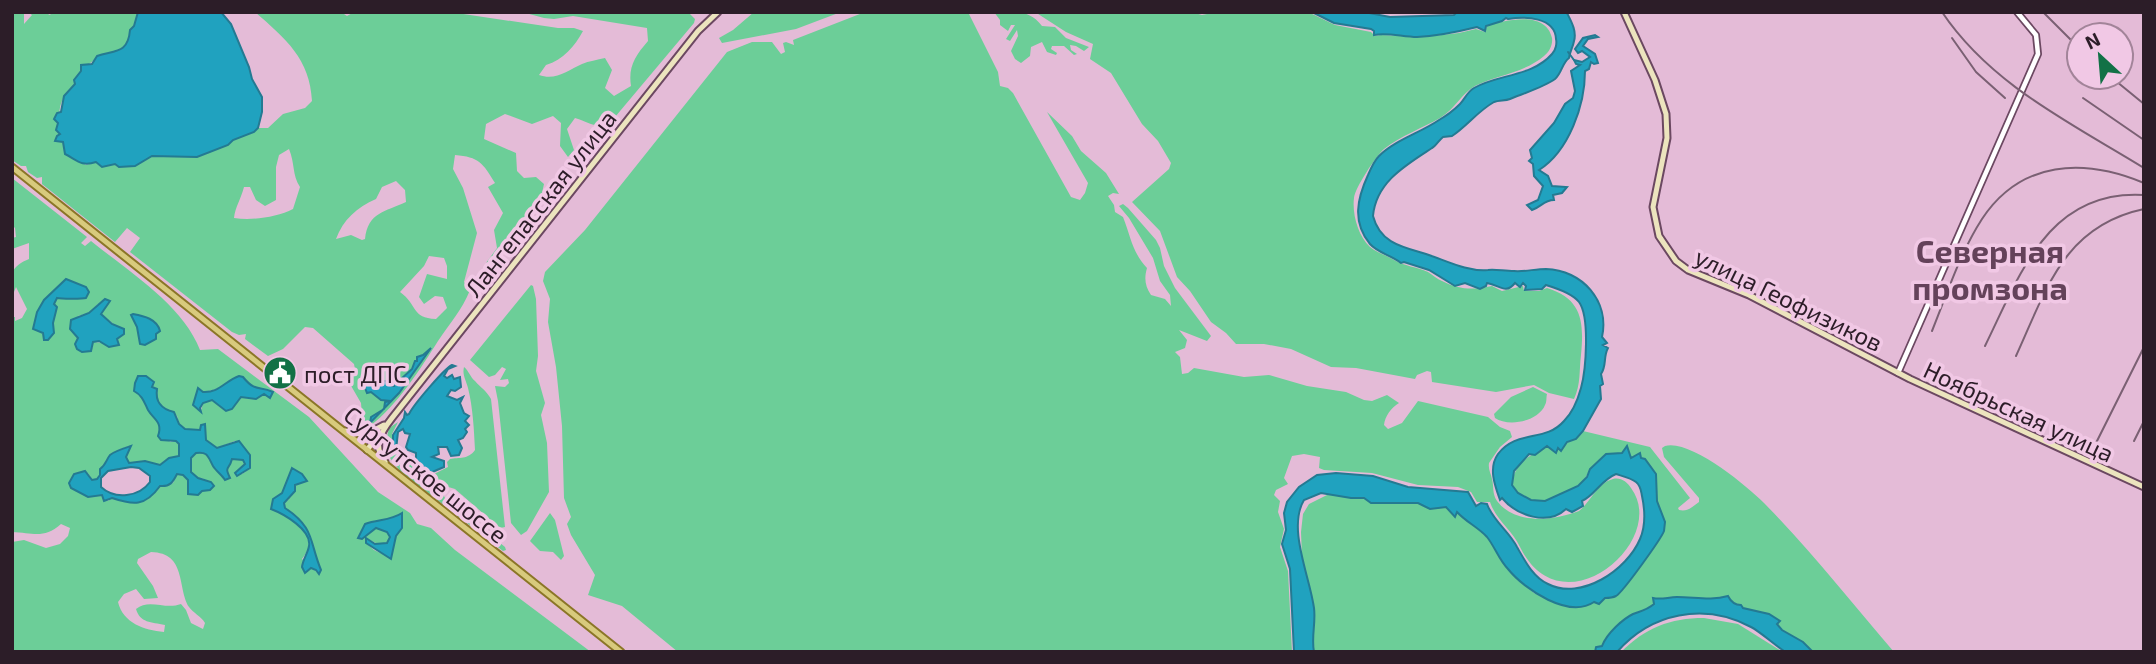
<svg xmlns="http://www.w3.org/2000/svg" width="2156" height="664" font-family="'Exo 2',sans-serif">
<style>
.green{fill:#6cce98;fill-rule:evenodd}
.water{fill:#20a2bf;stroke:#247a92;stroke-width:2;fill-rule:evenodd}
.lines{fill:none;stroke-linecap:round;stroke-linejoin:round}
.stream{stroke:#247a92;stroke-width:2}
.tertiary-casing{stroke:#6b4861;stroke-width:8}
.secondary-casing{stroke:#6b4861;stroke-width:9}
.primary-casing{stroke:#8b7627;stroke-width:9}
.tertiary{stroke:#fff;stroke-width:4.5}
.secondary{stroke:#ece4be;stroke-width:5}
.primary{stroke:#d8ca7d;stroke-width:5}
.rail{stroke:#7a6073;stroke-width:2}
.labels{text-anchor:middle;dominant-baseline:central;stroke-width:7;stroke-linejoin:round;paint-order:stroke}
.street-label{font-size:24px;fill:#2c1d28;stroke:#f1c8e5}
.poi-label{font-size:24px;fill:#2c1d28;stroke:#f1c8e5;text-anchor:start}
.district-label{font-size:32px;font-weight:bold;fill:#64425a;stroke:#f1c8e5}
</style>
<rect width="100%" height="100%" fill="#e4bbd7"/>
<!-- green -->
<g class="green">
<path d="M 12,12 L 27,12 L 24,14 L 24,24 L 32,15 L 28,12 L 44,12 L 50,15 L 52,12 L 138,12 L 134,26 L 130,30 C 128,53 117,49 99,57 C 90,62 81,71 74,80 L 75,84 C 72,88 66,92 64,97 C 54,113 62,138 67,154 L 86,165 L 96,162 L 102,167 L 115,164 L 135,166 L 152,156 L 197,157 L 228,145 L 233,140 L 254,132 L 258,128 L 268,128 L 283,114 L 305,108 L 312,101 C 310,59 286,39 255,12 L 341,12 L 347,16 L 354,12 L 450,12 L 558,28 L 574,28 L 583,31 C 575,46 563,60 546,65 L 539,75 C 556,81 568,70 582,64 C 589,61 597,60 605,58 L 612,70 L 605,88 L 614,96 L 631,86 C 628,67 635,56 648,41 L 647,28 L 573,16 L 554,19 L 544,18 L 522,12 L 688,12 L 695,19 L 694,23 L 610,123 C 592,128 591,123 575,118 L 567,129 L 574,150 L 568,157 L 560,146 L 561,123 L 553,116 L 532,124 L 505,114 L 486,124 L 484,139 L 516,153 L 517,171 L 524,178 L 536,177 L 544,184 L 540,202 L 499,254 L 486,263 L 497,248 L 494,230 L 503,213 L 488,187 L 495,183 C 483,163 479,157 455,155 L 453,169 L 463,188 L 477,233 L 464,282 L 470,290 C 462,310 450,323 438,341 C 421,368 397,406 370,426 L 363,426 L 361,403 L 350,384 L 355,369 L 354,364 L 313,328 L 305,327 L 283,349 L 268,356 L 245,339 L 246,334 L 239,335 L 232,332 L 130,252 L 140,238 L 127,228 L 115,242 L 42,184 L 42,177 L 37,178 L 28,172 L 26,166 L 21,166 L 12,160 ZM 289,149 C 295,163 292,175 300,187 L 293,209 C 277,217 252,221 234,218 C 235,207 241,199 244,187 L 250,187 L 256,200 L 265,206 L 276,200 L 276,167 L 279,155 ZM 396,181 L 405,190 L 406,202 C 385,212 368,212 365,239 L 362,240 L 351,235 L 336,239 C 343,220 357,207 376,199 L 382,187 ZM 429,256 L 444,258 L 447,266 L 447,279 L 427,274 L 419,297 L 424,304 L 435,296 L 443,297 L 447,308 L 436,319 C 411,318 418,305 400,292 L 424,266 ZM 430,349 L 399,393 L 372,422 L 373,417 L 392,401 L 365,388 L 364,386 L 370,377 L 374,377 L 373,384 L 376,386 L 381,385 L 382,381 L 388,381 L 392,387 L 395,386 Z"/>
<path d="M 754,12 L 841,12 L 796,29 L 722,43 L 719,38 L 733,30 Z"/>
<path d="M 865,12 L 968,12 L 998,72 L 1000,86 L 1008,88 L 1013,93 L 1071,197 L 1080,200 L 1085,193 L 1088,183 L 1047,112 L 1072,136 L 1081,151 L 1106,173 L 1119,194 L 1113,193 L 1108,196 L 1114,205 L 1115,212 L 1123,217 C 1131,237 1132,252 1147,268 C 1144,278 1145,286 1151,295 L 1165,299 L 1171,306 L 1170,295 L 1160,281 L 1153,258 L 1129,218 L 1119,206 L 1123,204 L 1128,208 L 1156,240 L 1160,248 L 1164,266 L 1175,288 L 1211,336 L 1207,341 L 1179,330 L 1187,340 L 1185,348 L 1175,352 L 1180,357 L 1182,374 L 1188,373 L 1194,368 L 1244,377 L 1269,375 L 1307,386 L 1346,392 L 1364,400 L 1372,401 L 1387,395 L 1399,403 C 1391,408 1385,416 1384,425 L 1388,429 L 1402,423 L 1418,401 L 1488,417 L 1500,427 L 1510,431 L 1512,437 L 1500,447 L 1489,463 C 1488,470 1491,473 1492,479 C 1494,486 1492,494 1497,501 C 1516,526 1555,520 1579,511 C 1590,503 1597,483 1613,479 C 1621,477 1627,482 1631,488 C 1670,540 1562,633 1520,547 C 1512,530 1496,520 1490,502 L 1477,502 L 1471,492 L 1458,487 L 1418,485 L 1372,473 L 1324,470 L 1319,468 L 1320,457 L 1304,454 L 1292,456 L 1284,478 L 1288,484 L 1276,490 L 1274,495 L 1280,501 L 1278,512 L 1284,529 L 1280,547 L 1288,571 L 1292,652 L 678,652 L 622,606 L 588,595 L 595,575 L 571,535 L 567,524 L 571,517 L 564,498 L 562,426 L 556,367 L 548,322 L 550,299 L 543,281 L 545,272 L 585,230 L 727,52 L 752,42 L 772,42 L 781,54 L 785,52 L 783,43 L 786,42 L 794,45 L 793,40 Z"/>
<path d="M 994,12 C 1014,12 1029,9 1042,26 L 1055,27 L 1066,38 L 1089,47 L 1084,51 L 1076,46 L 1070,45 L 1071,50 L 1077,54 L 1074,55 L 1064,46 L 1052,46 L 1051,49 L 1057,53 L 1056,55 L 1047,52 L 1042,42 L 1031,47 L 1030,56 L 1021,63 L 1015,59 L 1011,51 L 1018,36 L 1017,30 L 1010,41 L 1006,39 L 1015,25 L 1011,25 L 1008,31 L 1000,25 L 1000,20 Z"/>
<path d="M 1035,12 L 1191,12 L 1202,15 L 1217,12 L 1308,12 L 1335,25 L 1371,32 L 1375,36 L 1381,35 L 1424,37 L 1459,33 L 1476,29 L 1485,32 L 1487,26 C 1505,20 1546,10 1552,38 C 1553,45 1549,52 1544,56 C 1524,73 1497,75 1475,86 C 1462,93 1455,109 1440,118 C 1422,128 1401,136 1384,149 C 1376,156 1355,188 1354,198 C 1352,214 1358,236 1370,247 C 1377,253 1386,255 1394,260 C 1404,266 1417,267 1428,272 C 1433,275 1437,279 1442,281 C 1459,290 1474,290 1492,286 L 1502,291 L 1523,286 L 1524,291 L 1539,291 L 1547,288 C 1583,299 1584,323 1581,355 C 1579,371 1581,384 1574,399 L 1549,393 L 1534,385 L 1496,392 L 1432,382 L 1431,372 L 1427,371 L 1417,375 L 1415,379 L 1356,368 L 1331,367 L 1291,349 L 1264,344 L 1236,344 L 1226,333 L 1211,322 L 1190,291 L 1177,277 L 1160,231 L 1132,202 L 1169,169 L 1171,163 L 1158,141 L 1142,124 L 1111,73 L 1090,59 L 1093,44 L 1066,32 Z"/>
<path d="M 12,178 L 87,237 L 81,243 L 85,246 L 91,241 C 128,271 183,305 200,350 L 218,349 L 309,417 L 378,492 L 410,513 L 417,524 L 431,528 L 455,550 L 591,652 L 12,652 L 12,542 L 24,540 L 46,548 L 60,544 L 68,536 L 70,528 L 61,524 C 44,539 34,533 12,532 L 12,317 L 15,317 L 15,321 L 22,318 L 27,309 L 16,287 L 12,297 C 12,277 7,268 29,259 L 29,243 L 12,249 L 12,238 L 16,237 L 15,228 L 12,225 ZM 73,283 L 80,284 L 75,297 L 57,298 L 53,305 C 57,318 52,324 44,335 L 34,326 L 37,312 L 44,300 L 60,284 ZM 98,304 L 104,308 L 101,314 L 104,319 C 118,321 114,334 119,344 L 93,342 L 93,347 L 82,352 L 76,333 L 78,316 L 89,313 ZM 229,381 L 258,390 L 270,390 L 270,398 L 264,393 L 251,399 L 241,397 L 234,406 L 224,410 L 212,400 L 203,403 L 201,411 L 195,397 C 206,389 218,392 229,381 ZM 157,389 C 155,408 162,408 177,416 L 179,424 L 185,430 L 201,430 L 201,425 L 206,440 L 217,448 L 235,441 L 250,455 L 250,468 L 242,474 L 242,469 L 245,465 L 243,460 L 232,459 L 226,472 L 221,474 C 211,465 211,451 196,453 L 191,458 L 191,472 L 198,478 L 204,479 L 187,488 L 188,480 L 183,475 L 177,473 L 173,483 L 160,486 C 145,507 133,505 111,498 L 108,501 L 103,495 L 98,494 L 95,497 L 88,473 L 92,480 L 97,479 L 100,475 L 100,469 C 113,458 111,450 131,446 L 126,457 L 129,463 L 145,461 L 160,465 L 164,461 L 179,456 L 179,445 L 176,441 L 170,442 L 158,420 L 150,413 L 140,394 ZM 285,486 L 289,499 L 284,503 L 285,508 C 315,527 309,541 321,570 L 318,573 L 302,559 C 305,555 309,549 309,544 C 310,529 287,514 274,510 L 273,499 L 282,493 ZM 402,514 L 402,528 L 396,536 L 391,558 L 374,550 L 366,543 L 366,539 C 375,541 377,547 387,543 L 390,536 L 387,532 L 376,528 L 359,538 L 365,524 C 378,519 390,521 402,514 ZM 151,552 C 187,553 177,588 189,607 C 193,613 201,616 205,623 L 203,629 L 191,623 L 186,610 L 181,604 C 165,610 149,598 136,609 C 140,623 151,622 165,625 L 164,632 C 144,630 123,623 118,602 L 124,594 L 136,589 L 144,599 L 158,598 L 153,586 L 137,563 L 138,559 Z"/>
<path d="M 531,285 L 533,286 L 536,299 L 538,356 L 536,371 L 545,403 L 541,415 L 547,443 L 549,492 L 527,531 L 521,535 L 511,523 L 498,401 L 495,386 L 505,387 L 509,383 L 508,379 L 500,380 L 506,369 L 502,367 L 495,375 L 489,377 L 470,360 Z"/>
<path d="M 464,367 C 469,371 470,377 475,381 C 481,388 486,390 491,399 L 505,527 L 500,528 L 455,489 L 445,486 L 441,490 L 445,498 L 505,547 L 506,550 L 503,551 L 400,471 L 384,450 L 389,428 L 398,422 L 392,434 L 392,450 L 427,473 L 432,475 L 448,467 L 447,462 L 450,459 C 459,457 468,460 475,450 C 474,430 473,408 468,388 C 466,380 462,375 464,367 Z"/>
<path d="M 1533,387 L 1547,394 C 1546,398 1547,402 1545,405 C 1538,422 1508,427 1495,418 L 1494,414 L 1511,397 Z"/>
<path d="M 1583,431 L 1650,447 L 1690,498 L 1678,508 L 1679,510 C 1688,512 1692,507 1699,502 L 1699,498 L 1664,457 L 1662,448 L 1665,446 C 1690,439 1746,485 1764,503 C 1810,550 1851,602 1894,652 L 1813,652 C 1802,644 1785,635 1777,624 L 1780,622 C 1763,610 1738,613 1728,596 L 1702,600 L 1675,597 L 1654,599 L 1654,604 C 1647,610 1641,610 1634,614 C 1622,621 1608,632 1602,646 L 1596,647 L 1595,652 L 1314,652 L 1314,607 L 1302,558 L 1301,532 L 1303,514 L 1309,504 L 1329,494 L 1351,498 L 1364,497 L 1371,503 L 1418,503 L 1430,509 L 1446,507 L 1456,514 L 1457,512 L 1478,528 L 1490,541 L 1511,573 L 1534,593 L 1570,607 L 1613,597 L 1619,594 L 1664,531 L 1657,501 L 1657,490 L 1631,459 L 1627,447 L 1622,453 L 1590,469 C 1581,496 1526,517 1511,485 C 1517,459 1528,458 1547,446 L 1551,449 L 1562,447 Z"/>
<path d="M 550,513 L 555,520 L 564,556 L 561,560 L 553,552 L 540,551 L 530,541 Z"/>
<path d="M 1704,618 L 1738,624 L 1783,652 L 1621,652 C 1645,628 1670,618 1704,618 Z"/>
</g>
<!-- water -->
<g class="water">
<path d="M 138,12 L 221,12 L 231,24 L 249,67 L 252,79 L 262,97 L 262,112 L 258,128 L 254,132 L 233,140 L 228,145 L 197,157 L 152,156 L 135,166 L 119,167 L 115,164 L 102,167 L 96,162 C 81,167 77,160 65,154 L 63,142 L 55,141 L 57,136 L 60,134 L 56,130 L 58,123 L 54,119 L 57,113 L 61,112 L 64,96 L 75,84 L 74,80 L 81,71 L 81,65 L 92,64 L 97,56 C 115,50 128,54 130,30 L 134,26 Z"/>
<path d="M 1312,12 L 1364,12 L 1390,17 L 1454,15 L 1457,12 L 1567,13 C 1571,21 1577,31 1574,41 C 1573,47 1570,51 1569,58 C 1562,63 1562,73 1555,79 C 1544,87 1522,94 1510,99 C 1505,101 1499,100 1494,102 C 1478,111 1467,126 1452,136 L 1443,137 C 1439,140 1436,146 1432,148 C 1406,165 1376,182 1373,216 C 1380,243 1402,247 1426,254 C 1445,260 1467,272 1488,270 C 1495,269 1504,271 1514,271 C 1524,272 1535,269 1546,269 C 1582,270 1610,301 1602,337 L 1607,343 L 1603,345 L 1608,348 C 1603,357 1607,365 1601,374 L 1603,384 L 1600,386 L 1601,399 L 1583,431 L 1576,439 L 1567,442 L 1561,451 L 1558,448 L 1556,453 L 1547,446 L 1535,455 L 1529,454 L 1514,471 L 1512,485 L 1518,493 L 1531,500 L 1545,501 L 1578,486 L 1587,477 L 1590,469 L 1606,454 L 1622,453 L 1627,446 L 1631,458 L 1640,453 L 1641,458 L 1645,459 L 1656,474 L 1657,501 L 1665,522 L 1664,531 C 1661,539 1623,592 1616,596 C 1612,598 1610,598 1605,598 L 1599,604 L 1594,602 C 1569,619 1525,590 1508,569 C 1499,560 1495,547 1487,537 C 1478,527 1466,522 1457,512 L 1455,517 L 1446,507 L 1430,509 L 1418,503 L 1371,503 L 1364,498 L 1351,498 L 1321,493 L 1304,500 C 1287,528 1310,577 1314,608 C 1316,623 1311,637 1314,652 L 1294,652 L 1290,569 L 1282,544 L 1286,530 L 1284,513 L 1287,502 L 1299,487 L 1317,475 L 1336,473 L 1373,476 L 1408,487 L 1468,492 L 1476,506 L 1481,503 L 1487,504 C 1493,521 1509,531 1517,547 C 1525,561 1533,577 1548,584 C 1581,601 1627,570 1640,539 C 1646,525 1645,510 1642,496 C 1641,491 1641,486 1636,482 C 1631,478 1622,476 1616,474 C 1601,480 1595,495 1582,501 L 1583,506 L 1572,512 L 1566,509 C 1548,526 1517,516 1502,498 L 1500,500 C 1495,486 1488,468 1498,454 C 1517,429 1545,443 1564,421 C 1572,413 1578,399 1581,388 C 1586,370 1590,317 1579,302 C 1572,293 1556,288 1546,285 L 1542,289 L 1525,290 L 1526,286 L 1523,283 L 1520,287 L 1515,283 C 1505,295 1500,285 1487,283 L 1486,286 L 1480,289 L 1465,283 L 1455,286 L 1429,270 L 1404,262 L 1401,263 C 1391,255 1378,253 1370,244 C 1352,222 1357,199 1368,175 C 1371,168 1374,161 1379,156 C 1395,140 1420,133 1439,120 C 1446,116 1454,110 1460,104 C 1465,99 1467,92 1474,88 C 1498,74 1532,77 1552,54 C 1556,50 1557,43 1556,39 C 1555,17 1525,16 1508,19 L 1506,18 L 1502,21 L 1486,26 L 1485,31 L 1477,27 C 1457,32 1438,36 1417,37 C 1403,37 1387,32 1374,35 L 1374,31 L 1371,29 L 1334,23 Z"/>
<path d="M 1595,35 L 1598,37 L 1588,39 L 1583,46 L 1595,54 L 1598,63 L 1594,64 L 1591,62 L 1589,69 L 1585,71 C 1585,105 1569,151 1539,170 L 1548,176 L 1552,186 L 1567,187 L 1562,193 L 1553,195 L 1554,200 C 1544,200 1541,207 1532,210 L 1527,205 L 1538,200 L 1543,186 L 1534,176 L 1533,164 L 1529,161 L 1532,158 L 1530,150 L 1554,123 L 1565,104 L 1573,98 L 1575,91 L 1571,71 L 1580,65 L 1576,64 L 1574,60 L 1582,62 L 1590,57 L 1582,51 L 1578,53 L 1575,49 L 1583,38 Z"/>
<path d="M 66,279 L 86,287 L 89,292 L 86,298 C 83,299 61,299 57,298 L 54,304 L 57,307 L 53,323 L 54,333 L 48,340 L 44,340 L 43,333 L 33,329 L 37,312 L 44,300 Z"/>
<path d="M 105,299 L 110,301 L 101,314 L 112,324 L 124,329 L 124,334 L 117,339 L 119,345 L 109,347 L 99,341 L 93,342 L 91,351 L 82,352 L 77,349 L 75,344 L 78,338 L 70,329 L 71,320 L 89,313 Z"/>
<path d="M 133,314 C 144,316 157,319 160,331 L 156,334 L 156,339 L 145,345 L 140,344 L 137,327 L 131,315 Z"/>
<path d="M 431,348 L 399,393 L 370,423 L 371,417 L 384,409 L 385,402 L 391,401 L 381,400 L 371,392 L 367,393 L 365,388 L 361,388 L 368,379 L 374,376 L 373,384 L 376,386 L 381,385 L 382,381 L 388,381 L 392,386 L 394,386 L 393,383 L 396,379 L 400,380 L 412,369 L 415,361 L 417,361 L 417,357 L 423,355 Z"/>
<path d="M 452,365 L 455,366 L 448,369 L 444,376 L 447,378 L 452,375 L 454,379 L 460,377 L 461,387 L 455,391 L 451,390 L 447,396 L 457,400 L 463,397 L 460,403 L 464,413 L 469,416 L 465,421 L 469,425 L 465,429 L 467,432 L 463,438 L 458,440 L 462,448 L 459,455 L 451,456 L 447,447 L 438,447 L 439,454 L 432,457 L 444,461 L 444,467 L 430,473 L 416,460 L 416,453 L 408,450 L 406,447 L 410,434 L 405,433 L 403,429 L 398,432 L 396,450 L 393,449 L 393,435 L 404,418 L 405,412 L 407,415 L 409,414 C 414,404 445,368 452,365 Z"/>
<path d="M 138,376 L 146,376 L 154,382 L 152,387 L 157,389 C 155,402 161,409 174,412 L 179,424 L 185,429 L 200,430 L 201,425 L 205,424 L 206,440 L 217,448 L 239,441 L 250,455 L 250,468 L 237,476 L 235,473 L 245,464 L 243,460 L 232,459 C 229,471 224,465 230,478 L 225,480 C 222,475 216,471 213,466 C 208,457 208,451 196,453 L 191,458 L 191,472 L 198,478 L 211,482 L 214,486 L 210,490 L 202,491 L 198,495 L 188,494 L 188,480 L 183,475 L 177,474 C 173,482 170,487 160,486 C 145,507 133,505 112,498 L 104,501 L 102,495 L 88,497 L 71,488 L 69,483 L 74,474 L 85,471 L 92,480 L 97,479 L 100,475 L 100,469 C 106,465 106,460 110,455 C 115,451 125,448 131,446 L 126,457 L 129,463 L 145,461 L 160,465 L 169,458 L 179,456 L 179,444 L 176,441 L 161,440 L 158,436 C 163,422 154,420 148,410 C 144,402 143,396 134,391 L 135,383 ZM 131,467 L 139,468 L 150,476 L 150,482 C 139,497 115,500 101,487 L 101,478 L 108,471 Z"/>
<path d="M 239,376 L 243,377 C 256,393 259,385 273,392 L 270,398 L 264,394 L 256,399 L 241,397 L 232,409 L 226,411 L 212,400 L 203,403 L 200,408 L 201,412 L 193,405 L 198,388 L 203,392 C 219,393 225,381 239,376 Z"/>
<path d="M 292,468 L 302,474 L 307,481 L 295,485 L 295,491 L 284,503 L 285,508 C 315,528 309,541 321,570 L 319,574 L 316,570 L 311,568 L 305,573 L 302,567 C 303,559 308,553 309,546 C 312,530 284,514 271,509 L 273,499 L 282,493 Z"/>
<path d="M 402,513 L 402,528 L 396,536 L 391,559 L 366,543 L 366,538 L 375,544 L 387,543 L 390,537 L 387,532 L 376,528 L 362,539 L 358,538 L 365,524 C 378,519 390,521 402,513 Z"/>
<path d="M 1728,596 C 1731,602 1735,605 1741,605 L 1743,608 L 1769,614 L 1780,621 L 1777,624 L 1782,630 L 1803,642 L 1813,652 C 1806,652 1793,654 1786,652 C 1779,649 1761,632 1751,627 C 1704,602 1651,613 1617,652 L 1595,652 L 1596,647 L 1602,646 C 1607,633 1623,619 1633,614 C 1641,611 1647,610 1654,604 L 1653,598 C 1662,600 1668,597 1677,597 C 1695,597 1711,601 1728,596 Z"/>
</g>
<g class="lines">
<!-- stream -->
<path class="stream" d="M 1568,52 L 1574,60"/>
<defs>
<path id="tertiary" d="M 1898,373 L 2038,54 L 2036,35 L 2017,12"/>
<g id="secondary">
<path d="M 1624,12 L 1655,80 L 1666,114 L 1667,138 L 1653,207 L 1659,236 L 1676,261 L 1688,270 L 1749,295 L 1910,379 L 2144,487"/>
<path d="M 345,431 L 365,435 L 384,425"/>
<path d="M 367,450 L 378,436"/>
<path d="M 385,462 C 372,446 381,432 392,418 L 698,31 L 718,12"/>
</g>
<path id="primary" d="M 12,167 L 621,652"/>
</defs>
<!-- tertiary casing -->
<use href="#tertiary" class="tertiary-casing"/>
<!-- secondary casing -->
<use href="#secondary" class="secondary-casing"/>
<!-- primary casing -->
<use href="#primary" class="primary-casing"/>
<!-- tertiary -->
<use href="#tertiary" class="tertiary"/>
<!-- secondary -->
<use href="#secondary" class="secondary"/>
<!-- primary -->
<use href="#primary" class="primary"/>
<!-- rail -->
<g class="rail">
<path d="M 1942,12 C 1991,85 2071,123 2144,168"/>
<path d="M 2043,12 L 2079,48"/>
<path d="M 1952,38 L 1976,72 L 2005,98"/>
<path d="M 2111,77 L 2144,104"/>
<path d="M 2083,98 L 2144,140"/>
<path d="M 1932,331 C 1947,294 1960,253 1982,219 C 2021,160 2084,158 2144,183"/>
<path d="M 1985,346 C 2020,275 2048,189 2144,195"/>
<path d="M 2016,356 C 2046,291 2063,226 2144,209"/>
<path d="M 2134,441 L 2144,421"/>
<path d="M 2096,443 L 2144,347"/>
</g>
</g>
<!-- icons -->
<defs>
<symbol id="civic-disc" viewBox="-11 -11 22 22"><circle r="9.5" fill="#127146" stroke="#f1c8e5"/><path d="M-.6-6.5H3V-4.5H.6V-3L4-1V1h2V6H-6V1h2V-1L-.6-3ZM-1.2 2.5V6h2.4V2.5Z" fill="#fff"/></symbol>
</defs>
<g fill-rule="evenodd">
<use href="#civic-disc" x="261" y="354" width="38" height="38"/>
</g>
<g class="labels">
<!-- street labels -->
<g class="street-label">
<text transform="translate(540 203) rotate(-52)">Лангепасская улица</text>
<text transform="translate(1789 299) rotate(26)">улица Геофизиков</text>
<text transform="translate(2019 411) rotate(25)">Ноябрьская улица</text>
<text transform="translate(426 474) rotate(39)">Сургутское шоссе</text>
</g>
<!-- poi labels -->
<g class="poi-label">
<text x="304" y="373">пост ДПС</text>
</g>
<!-- district labels -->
<g class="district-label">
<text x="1990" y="250">Северная<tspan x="1990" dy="37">промзона</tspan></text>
</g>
</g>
<!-- border -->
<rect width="2156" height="664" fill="none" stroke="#2c1d28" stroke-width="28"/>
<!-- north arrow -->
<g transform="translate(2100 56) rotate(334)"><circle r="33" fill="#f1c8e5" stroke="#a28499" stroke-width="2"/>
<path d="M0-5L12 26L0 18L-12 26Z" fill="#127146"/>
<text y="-10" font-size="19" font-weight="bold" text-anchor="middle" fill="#2c1d28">N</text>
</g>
</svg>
